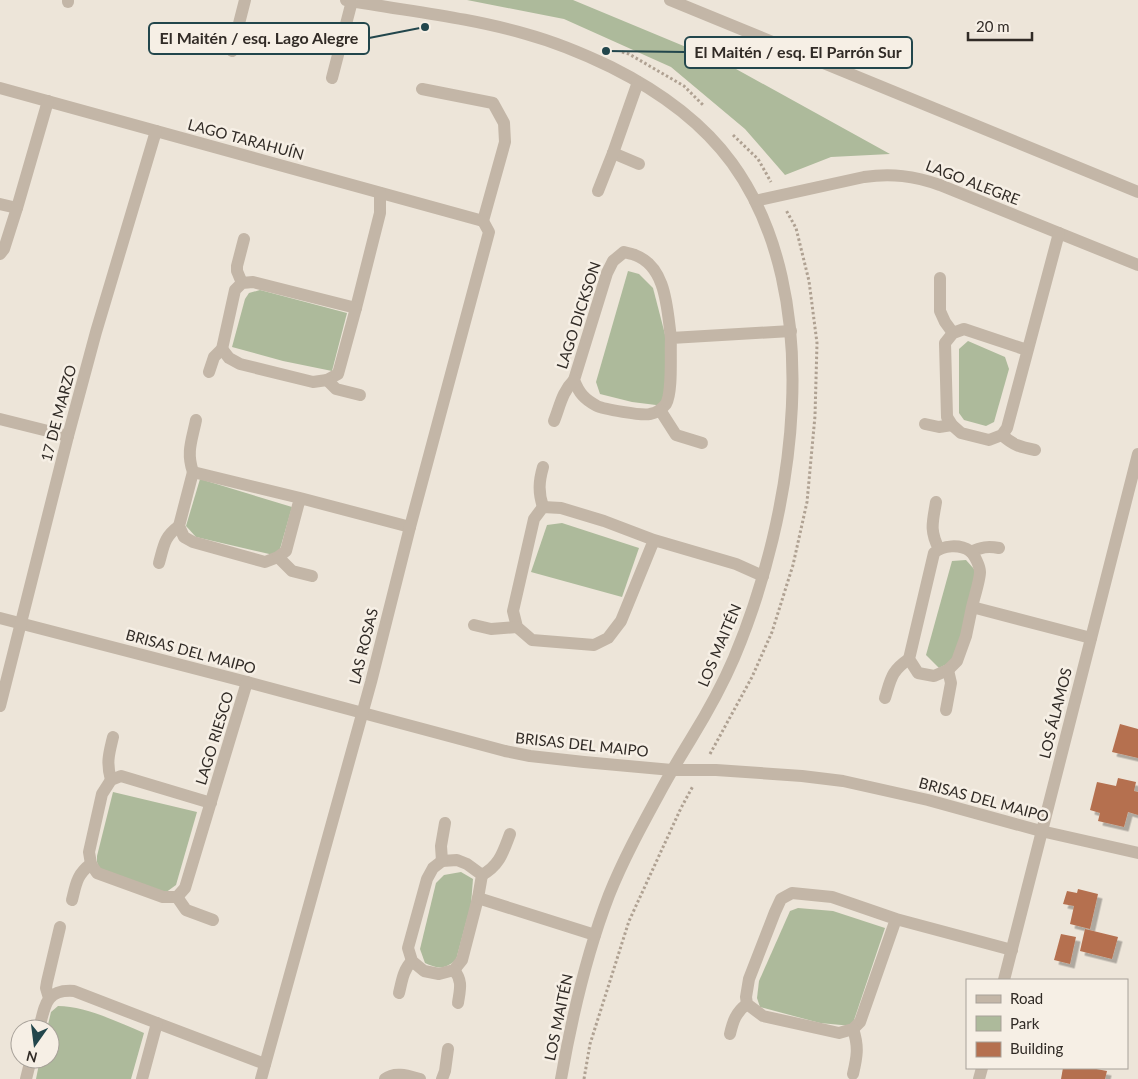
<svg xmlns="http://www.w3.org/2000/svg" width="1138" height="1079" font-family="Lato,sans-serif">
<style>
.green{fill:#adba9b}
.building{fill:#b5704f;filter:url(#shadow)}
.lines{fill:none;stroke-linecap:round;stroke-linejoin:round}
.path{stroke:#afa192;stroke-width:3;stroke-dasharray:2.5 2.5;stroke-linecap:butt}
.minor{stroke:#c3b6a7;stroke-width:12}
.labels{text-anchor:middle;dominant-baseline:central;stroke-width:5;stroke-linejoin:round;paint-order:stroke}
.street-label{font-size:15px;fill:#312b26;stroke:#f6efe5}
.leader{fill:none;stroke:#22464c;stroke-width:2}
.callout-dot{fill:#22464c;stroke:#f6efe5;stroke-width:2}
.callout{fill:#f6efe5;stroke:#22464c;stroke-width:2}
.callout-label{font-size:16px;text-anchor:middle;font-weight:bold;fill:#312b26}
</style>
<defs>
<filter id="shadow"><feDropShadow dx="4.5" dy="4.5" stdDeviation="0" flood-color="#0004"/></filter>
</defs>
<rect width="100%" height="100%" fill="#ede5d9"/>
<!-- green -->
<g class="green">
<path d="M 467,0 L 573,0 L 727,64 L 890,154 L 831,157 L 785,175 L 745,129 L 671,67 L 564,19 Z"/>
<path d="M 628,271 L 639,274 L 653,288 L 668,346 L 664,406 L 632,402 L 600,394 L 596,382 Z"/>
<path d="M 260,290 L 347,313 L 332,371 L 283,361 L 232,347 L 245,299 L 249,293 Z"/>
<path d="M 968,341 L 1005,357 L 1009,369 L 994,422 L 986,426 L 964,420 L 959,413 L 959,349 Z"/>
<path d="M 200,479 L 292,507 L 278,556 L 196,537 L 186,526 Z"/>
<path d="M 562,523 L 639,548 L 622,597 L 531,572 L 547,525 Z"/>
<path d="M 966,560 L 974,569 L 976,580 L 959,658 L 939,668 L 926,655 L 952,561 Z"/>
<path d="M 113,792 L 197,812 L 176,885 L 165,893 L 100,870 L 97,862 L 97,856 Z"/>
<path d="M 461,872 L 473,879 L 471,904 L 456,960 C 443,970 439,969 425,963 L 420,949 L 436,883 L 444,875 Z"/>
<path d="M 798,908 L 833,911 L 885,928 L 852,1026 L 820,1023 L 760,1007 L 757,998 L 759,981 L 790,911 Z"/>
<path d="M 58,1006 C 85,1006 118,1022 144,1033 L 131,1079 L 36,1079 L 40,1059 L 50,1059 L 50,1029 L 47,1029 L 51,1012 Z"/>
</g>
<!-- building -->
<g class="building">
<path d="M 1120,724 L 1138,729 L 1138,758 L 1112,752 Z"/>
<path d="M 1118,778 L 1136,782 L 1134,791 L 1138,792 L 1138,815 L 1128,812 L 1124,827 L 1098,821 L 1100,813 L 1090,810 L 1097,782 L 1116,786 Z"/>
<path d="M 1078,889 L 1098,894 L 1090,929 L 1070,924 L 1074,906 L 1063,904 L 1067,891 L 1077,893 Z"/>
<path d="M 1085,929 L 1118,937 L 1112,959 L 1080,951 Z"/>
<path d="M 1061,934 L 1076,937 L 1070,964 L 1054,960 Z"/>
<path d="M 1063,1068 L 1091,1068 L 1107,1071 L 1105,1079 L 1061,1079 Z"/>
</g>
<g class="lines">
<!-- path -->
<g class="path">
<path d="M 622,52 L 629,54 L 684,86 L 704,106"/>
<path d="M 733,135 L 758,159 L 771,182"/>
<path d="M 710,754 L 752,677 L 772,632 L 793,565 L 807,502 L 815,416 L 817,343 L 809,281 L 796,228 L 786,210"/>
<path d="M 584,1079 L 590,1044 L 629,921 L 681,808 L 693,786"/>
</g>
<!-- minor -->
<g class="minor">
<path d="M 346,0 C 406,11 467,17 526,34 C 555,42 584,54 611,67 C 657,90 702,122 732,163 C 829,297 794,515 734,658 C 722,686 707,713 691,739 C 680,757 669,775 659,794 C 641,827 623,860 609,895 C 586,955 572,1016 561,1079"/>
<path d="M 670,0 L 1138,192"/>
<path d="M 68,2 L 68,0"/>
<path d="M 232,51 L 245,0"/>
<path d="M 332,78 L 352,1"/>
<path d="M 0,88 L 483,221"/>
<path d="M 422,89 L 493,103 L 504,123 L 505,142 L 483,221"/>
<path d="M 613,153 L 639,164"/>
<path d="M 598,191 L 613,153 L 638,82"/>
<path d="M 755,201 L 864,177 C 892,173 914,176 940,185 L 1138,265"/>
<path d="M 0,204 L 17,208"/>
<path d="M 0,254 L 4,249 L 17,208 L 48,101"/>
<path d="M 940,278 L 940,311 L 945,322 L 953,333"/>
<path d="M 242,283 L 237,271 L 237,266 L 244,239"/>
<path d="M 671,338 C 670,354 673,391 666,404 C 662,409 656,413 650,414 C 642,416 603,409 597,406 C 584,399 579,393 574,380 L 607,273 L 613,261 L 624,252 C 628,253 632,254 635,255 C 667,267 667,310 671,338 L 791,331"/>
<path d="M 222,349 L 229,358 L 240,364 L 313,382 L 327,380 L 338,374 L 356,308 L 380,213 L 380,193"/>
<path d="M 1027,350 L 964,329 L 953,333 L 945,343 L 947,417 L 952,425 L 961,433 L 989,440 L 1002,435 L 1007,428 L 1059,233"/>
<path d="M 209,372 L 214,357 L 222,349 L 235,290 L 242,283 L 253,282 L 356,308"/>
<path d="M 327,380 L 336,389 L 360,395"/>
<path d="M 660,410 L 676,435 L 702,443"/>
<path d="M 0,419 L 68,436"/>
<path d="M 554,421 C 560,406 562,392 574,380"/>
<path d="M 925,424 L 939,427 L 952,425"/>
<path d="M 1002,435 C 1013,445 1020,447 1035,450"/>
<path d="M 543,467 C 539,481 538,492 543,507"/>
<path d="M 193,472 C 186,452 192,440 196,420"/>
<path d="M 300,498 L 286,551 L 278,557 L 265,562 L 193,542 L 184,537 L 179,526 L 193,472 L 300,498 L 410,527"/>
<path d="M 936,502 C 933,521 929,530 939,549"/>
<path d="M 654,540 L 621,621 L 608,638 L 594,645 L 532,640 L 517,627 L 513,611 L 534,519 L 543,507 L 561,508 L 604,521 L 654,540 L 736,564 L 763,576"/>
<path d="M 971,552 C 981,547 988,546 999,548"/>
<path d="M 278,557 L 292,571 L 312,576"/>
<path d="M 159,563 C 164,545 164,537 179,526"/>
<path d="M 972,607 C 974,598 980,580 980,572 C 980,567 975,555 970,551 C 960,544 943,545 934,553 L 909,659 L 918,673 L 934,676 L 948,670 L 957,661 L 966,636 L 972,607 L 1091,638"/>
<path d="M 0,618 L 247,682 L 505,751 L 530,756 L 584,762 L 672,770 L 716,770 L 802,776 L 843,781 L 928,800 L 1041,831 L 1138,853"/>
<path d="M 474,625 L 491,629 L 517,627"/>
<path d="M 885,698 C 891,679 891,671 909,659"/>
<path d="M 0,706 L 68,436 L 96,332 L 156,131"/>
<path d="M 946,710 L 951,683 L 948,670"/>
<path d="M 111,780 C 106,762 109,754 113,737"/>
<path d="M 211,803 L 121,776 L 111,780 L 102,794 L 89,852 L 91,864 L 97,873 L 163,897 L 177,897 L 185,888 L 247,682"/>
<path d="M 457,860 L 467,864 L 482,875 L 478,898 L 462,960 L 454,970 L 439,974 L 424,971 L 412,961 L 408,948 L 427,879 L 433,868 L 442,861 Z"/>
<path d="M 442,861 L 441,846 L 445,823"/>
<path d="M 482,875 C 500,865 503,852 510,834"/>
<path d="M 177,897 L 186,910 L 213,920"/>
<path d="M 478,898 L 595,935"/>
<path d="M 72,900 C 76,884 77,874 91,864"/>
<path d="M 896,919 L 860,1022 L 853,1029 L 839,1033 L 763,1016 L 747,1004 L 746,997 L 749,979 L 775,912 L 781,899 L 792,893 L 832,897 L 896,919 L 1012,950"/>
<path d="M 454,970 C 463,981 460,989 458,1003"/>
<path d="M 1004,980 L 1138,454"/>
<path d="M 399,993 C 402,981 403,970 412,961"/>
<path d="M 49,998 L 46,988 L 47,982 L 60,927"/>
<path d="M 157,1023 L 265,1064"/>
<path d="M 39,1029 C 45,1006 45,989 74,991 L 157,1023 L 142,1079"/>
<path d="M 730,1034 C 733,1021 736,1012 747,1004"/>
<path d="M 853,1074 C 857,1057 859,1047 853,1029"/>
<path d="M 26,1079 L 31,1059"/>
<path d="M 261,1079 L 371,682 L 410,527 L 489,232 L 483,221"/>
<path d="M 385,1079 C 395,1071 409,1076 420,1079"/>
<path d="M 442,1079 L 445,1071 L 448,1049"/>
<path d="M 979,1079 L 982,1068"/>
</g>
</g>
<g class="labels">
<!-- street labels -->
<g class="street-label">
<text transform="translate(246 139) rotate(15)">LAGO TARAHUÍN</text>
<text transform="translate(973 182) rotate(21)">LAGO ALEGRE</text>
<text transform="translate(578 315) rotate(-72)">LAGO DICKSON</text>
<text transform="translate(58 413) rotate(-75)">17 DE MARZO</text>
<text transform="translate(719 645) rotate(-67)">LOS MAITÉN</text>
<text transform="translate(363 646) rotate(-76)">LAS ROSAS</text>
<text transform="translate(191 651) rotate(15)">BRISAS DEL MAIPO</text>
<text transform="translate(1055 713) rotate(-76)">LOS ÁLAMOS</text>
<text transform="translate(214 738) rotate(-73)">LAGO RIESCO</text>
<text transform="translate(582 744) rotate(6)">BRISAS DEL MAIPO</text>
<text transform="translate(984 799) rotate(15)">BRISAS DEL MAIPO</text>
<text transform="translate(558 1017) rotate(-78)">LOS MAITÉN</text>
</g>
</g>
<!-- callouts -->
<path class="leader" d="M425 27L369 38M606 51L685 52"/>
<g class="callout-dot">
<circle cx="425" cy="27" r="5"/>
<circle cx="606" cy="51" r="5"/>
</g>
<g class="callout">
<rect x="149" y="23" width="220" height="31" rx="5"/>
<rect x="685" y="37" width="227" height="31" rx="5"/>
</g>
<g class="callout-label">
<text x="259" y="44">El Maitén / esq. Lago Alegre</text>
<text x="798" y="58">El Maitén / esq. El Parrón Sur</text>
</g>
<!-- legend -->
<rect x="966" y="979" width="162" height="90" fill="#f6efe5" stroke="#a7a199"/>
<rect x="976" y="995" width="25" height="8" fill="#c3b6a7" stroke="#a7a199"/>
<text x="1010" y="1004" font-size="15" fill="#312b26">Road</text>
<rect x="976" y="1016" width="25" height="15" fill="#adba9b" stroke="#a7a199"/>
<text x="1010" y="1029" font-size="15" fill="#312b26">Park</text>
<rect x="976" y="1042" width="25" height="15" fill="#b5704f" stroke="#a7a199"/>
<text x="1010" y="1054" font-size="15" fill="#312b26">Building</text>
<!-- north arrow -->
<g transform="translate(35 1044) rotate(194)"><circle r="24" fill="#f6efe5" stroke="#a7a199"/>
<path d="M0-4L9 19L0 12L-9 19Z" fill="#22464c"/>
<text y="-8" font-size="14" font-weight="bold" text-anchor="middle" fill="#312b26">N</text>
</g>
<!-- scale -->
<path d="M968 32v8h64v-8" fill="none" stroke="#312b26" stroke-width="2.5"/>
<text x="976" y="32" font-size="15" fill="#312b26" stroke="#f6efe5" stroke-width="4" paint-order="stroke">20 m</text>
</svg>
